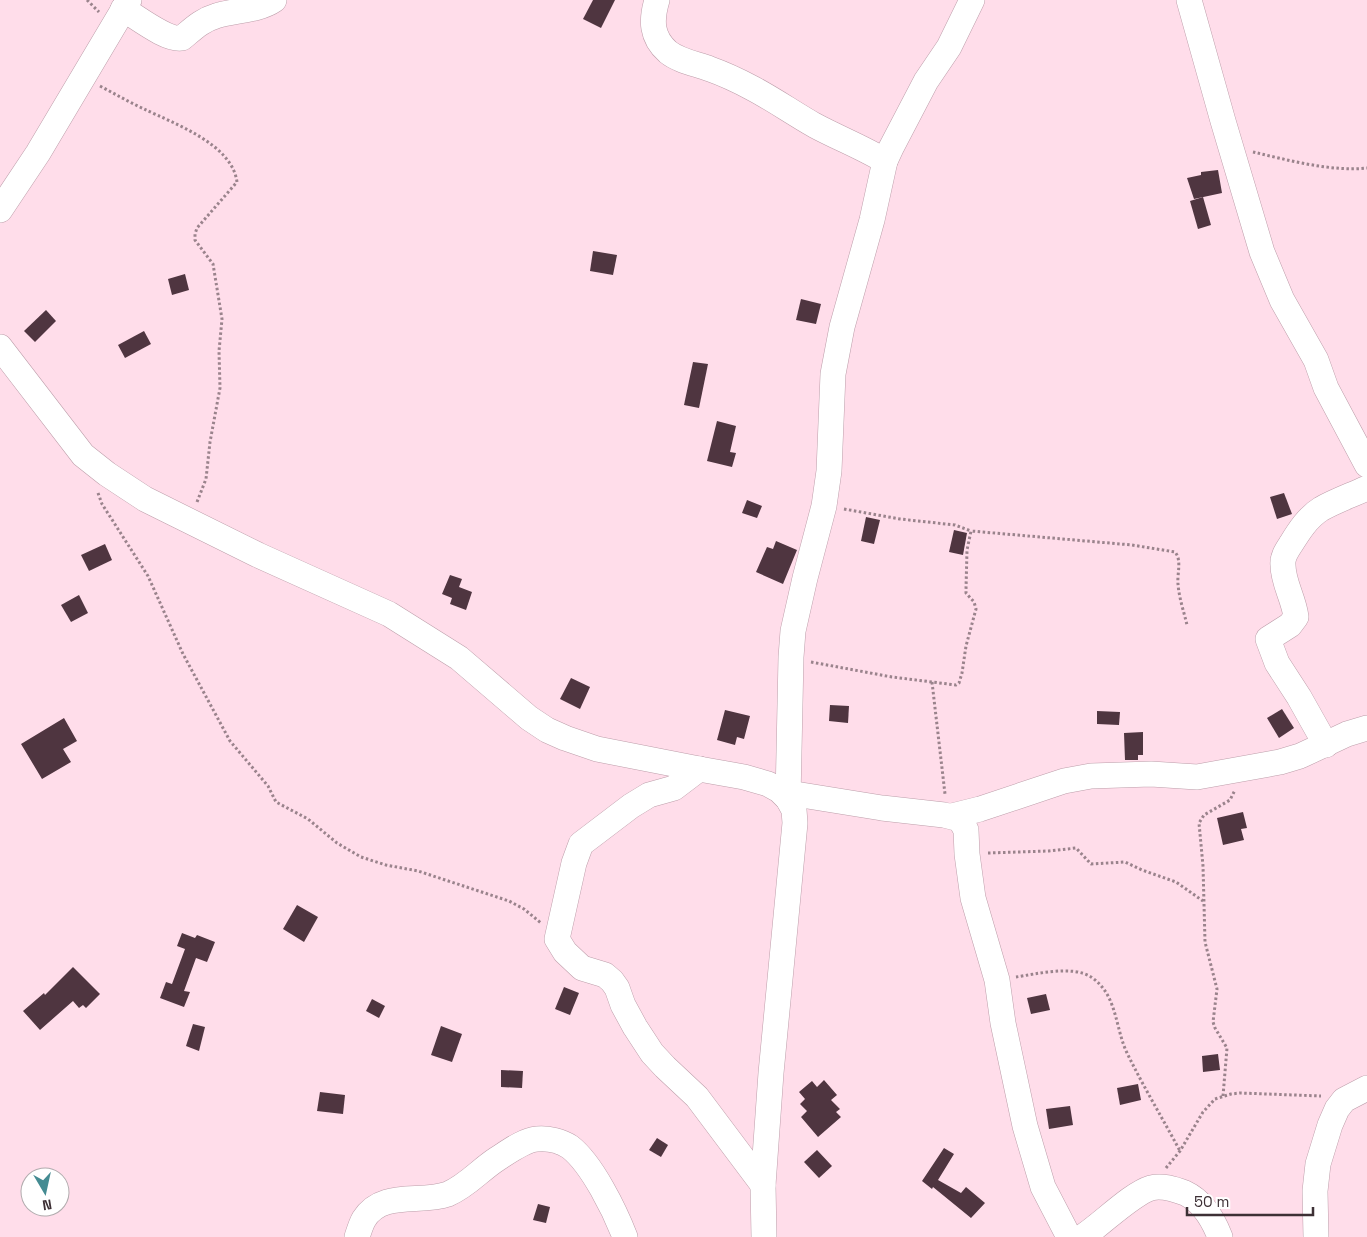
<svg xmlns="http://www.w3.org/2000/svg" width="1367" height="1237" font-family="'Space Grotesk',sans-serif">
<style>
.building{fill:#4f3540}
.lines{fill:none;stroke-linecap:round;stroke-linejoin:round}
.minor-casing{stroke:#bd9eaa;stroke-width:26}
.path{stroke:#9a838c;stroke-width:3;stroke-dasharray:2.5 2.5;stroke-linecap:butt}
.minor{stroke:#fff;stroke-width:25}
</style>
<rect width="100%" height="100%" fill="#ffddea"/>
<!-- building -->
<g class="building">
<path d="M 593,0 L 615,0 L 601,28 L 583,19 Z"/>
<path d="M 1218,170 L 1222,193 L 1194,199 L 1187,178 L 1201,175 L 1201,172 Z"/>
<path d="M 1203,197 L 1211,225 L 1198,229 L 1190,201 Z"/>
<path d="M 593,251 L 617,255 L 613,275 L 590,271 Z"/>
<path d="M 185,274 L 189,290 L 172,295 L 168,279 Z"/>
<path d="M 801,299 L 821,304 L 816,324 L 796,320 Z"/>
<path d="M 46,310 L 56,321 L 35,342 L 24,331 Z"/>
<path d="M 144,331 L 151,344 L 125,358 L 118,345 Z"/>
<path d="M 693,362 L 708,364 L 699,408 L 684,405 Z"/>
<path d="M 717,421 L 736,426 L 730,452 L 736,453 L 732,467 L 707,461 Z"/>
<path d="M 1284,493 L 1292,514 L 1277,519 L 1270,497 Z"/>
<path d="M 747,500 L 762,506 L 757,518 L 742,513 Z"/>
<path d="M 866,517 L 880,520 L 874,544 L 861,541 Z"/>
<path d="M 954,530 L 967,533 L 963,555 L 949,552 Z"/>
<path d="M 776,541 L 797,550 L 783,584 L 756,572 L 767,547 L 773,549 Z"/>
<path d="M 105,544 L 112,560 L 89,571 L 81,555 Z"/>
<path d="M 450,575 L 462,579 L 459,587 L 472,592 L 466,610 L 450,604 L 452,598 L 442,594 Z"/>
<path d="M 79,595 L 88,613 L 71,622 L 61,605 Z"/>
<path d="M 571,678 L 590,687 L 580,709 L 560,699 Z"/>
<path d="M 830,705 L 849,706 L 848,723 L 829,721 Z"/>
<path d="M 1282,709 L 1294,728 L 1279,738 L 1267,718 Z"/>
<path d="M 725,710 L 750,716 L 744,739 L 737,737 L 735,745 L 717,740 Z"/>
<path d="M 1097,711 L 1120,712 L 1119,725 L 1097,724 Z"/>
<path d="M 64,718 L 77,741 L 63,749 L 71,762 L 42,779 L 21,744 Z"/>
<path d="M 1143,732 L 1143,755 L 1138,755 L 1138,760 L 1125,760 L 1124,733 Z"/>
<path d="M 1243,812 L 1247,828 L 1241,829 L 1244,840 L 1223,845 L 1217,818 Z"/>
<path d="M 297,905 L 318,917 L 304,942 L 283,929 Z"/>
<path d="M 182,933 L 195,938 L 197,935 L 215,942 L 207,962 L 196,958 L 184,991 L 190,992 L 184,1007 L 160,998 L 166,982 L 172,984 L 185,949 L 177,946 Z"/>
<path d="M 73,967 L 100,994 L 86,1008 L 83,1005 L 79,1008 L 73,1001 L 40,1030 L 23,1011 L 44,993 L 45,995 Z"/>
<path d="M 564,987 L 579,993 L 570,1015 L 555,1009 Z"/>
<path d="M 1046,994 L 1050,1010 L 1031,1014 L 1027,998 Z"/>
<path d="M 372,999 L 385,1006 L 379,1018 L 366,1011 Z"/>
<path d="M 193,1024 L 205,1027 L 199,1051 L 186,1046 Z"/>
<path d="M 441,1026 L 462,1034 L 452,1062 L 431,1055 Z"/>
<path d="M 1218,1054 L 1220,1070 L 1203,1072 L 1202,1056 Z"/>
<path d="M 501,1070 L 523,1071 L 522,1088 L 501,1087 Z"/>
<path d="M 824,1080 L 837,1095 L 831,1100 L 840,1109 L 836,1112 L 841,1117 L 818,1137 L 801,1117 L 807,1111 L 800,1104 L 805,1099 L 799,1092 L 812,1081 L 817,1087 Z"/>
<path d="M 1138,1084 L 1141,1100 L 1120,1105 L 1117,1088 Z"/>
<path d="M 320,1092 L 345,1095 L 343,1114 L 317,1111 Z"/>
<path d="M 1070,1106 L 1073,1125 L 1049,1129 L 1046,1109 Z"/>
<path d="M 657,1138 L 668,1145 L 661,1157 L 649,1150 Z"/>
<path d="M 944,1148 L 954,1154 L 938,1180 L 961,1193 L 966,1187 L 985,1203 L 971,1218 L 933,1187 L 932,1189 L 922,1181 Z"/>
<path d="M 817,1150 L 832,1166 L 819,1178 L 804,1162 Z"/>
<path d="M 538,1204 L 550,1207 L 546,1223 L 533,1220 Z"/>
</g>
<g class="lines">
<defs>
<g id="minor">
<path d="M 657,0 C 651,20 651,37 668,52 C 679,61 697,64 710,69 C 724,74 739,81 752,88 C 773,99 793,113 814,125 C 838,138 862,147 885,161"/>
<path d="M 1189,0 L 1223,121 L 1262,252 L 1282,300 L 1316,360 L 1326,388 L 1367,465"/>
<path d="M 123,9 C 137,17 167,41 182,38 C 193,29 202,20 216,16 C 234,10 258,11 274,0"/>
<path d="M 0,210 L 38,153 L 129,0"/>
<path d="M 0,347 L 83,455 L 107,474 L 145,499 L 258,555 L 389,614 L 459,658 L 529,718 L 547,730 L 565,738 L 597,749 L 699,769 L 744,777 L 768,784 L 779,790 L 788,799 L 794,810 L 795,823 L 771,1073 L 763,1185 L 764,1237"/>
<path d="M 1326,745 L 1299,697 L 1277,663 L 1268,639 L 1290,625 L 1296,617 C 1294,599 1283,583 1283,565 C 1282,557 1287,550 1291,544 C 1299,531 1308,517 1321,509 C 1335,501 1352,495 1367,488"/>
<path d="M 699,769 L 674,788 L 649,795 L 631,806 L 581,844 L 574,863 L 557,939 L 565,952 L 582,968 L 605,975 L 612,981 L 617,988 L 623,1005 L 635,1027 L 652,1053 L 665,1067 L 697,1097 L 763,1185"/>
<path d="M 789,793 L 882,808 L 944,815 L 960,819 L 966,830 L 967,854 L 973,898 L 997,980 L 1003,1023 L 1025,1126 L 1043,1187 L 1069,1237"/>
<path d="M 788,799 L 791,657 L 793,631 L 805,578 L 824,506 L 829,471 L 833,374 L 842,327 L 872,220 L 885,161 L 891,148 L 926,81 L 949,47 L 972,0"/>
<path d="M 952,816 L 980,809 L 1064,781 L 1091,776 L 1151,774 L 1197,777 L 1280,762 L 1300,756 L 1347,734 L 1367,728"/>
<path d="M 357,1237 C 359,1231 361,1224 364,1219 C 382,1190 420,1204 448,1194 C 467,1186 480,1170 497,1159 C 508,1152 524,1140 537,1139 C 548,1138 561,1141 570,1147 C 592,1164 615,1211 625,1237"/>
<path d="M 1082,1237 C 1101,1225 1131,1194 1151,1188 C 1162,1185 1174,1189 1185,1193 C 1202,1201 1213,1219 1220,1237"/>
<path d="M 1316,1237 L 1315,1191 L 1318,1164 L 1330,1125 L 1337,1109 L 1344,1100 L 1367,1088"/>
</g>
</defs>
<!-- minor casing -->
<use href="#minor" class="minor-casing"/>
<!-- path -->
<g class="path">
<path d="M 87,0 L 99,12"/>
<path d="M 100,86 C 115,94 129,102 144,109 C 175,124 232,144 237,182 L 197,228 L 195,234 L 195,240 L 213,264 L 222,319 L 219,351 L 220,388 L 210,442 L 206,479 L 197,502"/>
<path d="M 1253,152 C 1288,160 1331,172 1367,168"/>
<path d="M 98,493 L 102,504 L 148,576 L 183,654 L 230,741 L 268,786 L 276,802 L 308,819 L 337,843 L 361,857 L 386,865 L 418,871 L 509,901 L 524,909 L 541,923"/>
<path d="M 844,509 L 900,519 L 955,525 L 971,531"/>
<path d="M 811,662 L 892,677 L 956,685 L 959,683 L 962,673 L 966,646 L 976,609 L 974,602 L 966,593 L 966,589 L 967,550 L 971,531 L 1132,545 L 1175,552 C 1182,560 1177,574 1178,584 C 1179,598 1184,612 1187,625"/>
<path d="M 932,682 L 945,794"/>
<path d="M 988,853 L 1049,851 L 1076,848 L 1091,864 L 1125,862 L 1142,870 L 1176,882 L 1203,901"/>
<path d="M 1016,977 C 1036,974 1073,965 1091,977 C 1114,992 1115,1019 1123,1043 C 1125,1049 1128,1055 1131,1061 C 1146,1091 1164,1121 1180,1151"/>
<path d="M 1223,1096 L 1227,1048 L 1215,1028 L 1213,1022 L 1217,989 L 1205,942 L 1203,866 L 1199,823 L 1204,815 L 1230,800 L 1235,790"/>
<path d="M 1166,1168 L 1180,1151 L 1203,1112 L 1215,1099 L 1231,1094 L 1240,1093 L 1321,1096"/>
</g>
<!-- minor -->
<use href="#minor" class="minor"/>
</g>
<!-- north arrow -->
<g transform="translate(45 1192) rotate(171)"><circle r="24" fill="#ffffff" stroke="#b1acae"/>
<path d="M0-4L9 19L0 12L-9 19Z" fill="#448b92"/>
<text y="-8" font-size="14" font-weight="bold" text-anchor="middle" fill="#3d3035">N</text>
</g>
<!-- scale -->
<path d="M1187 1207v8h126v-8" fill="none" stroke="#3d3035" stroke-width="2.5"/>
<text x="1194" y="1207" font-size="15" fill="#3d3035" stroke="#ffffff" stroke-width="4" paint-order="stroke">50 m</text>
</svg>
